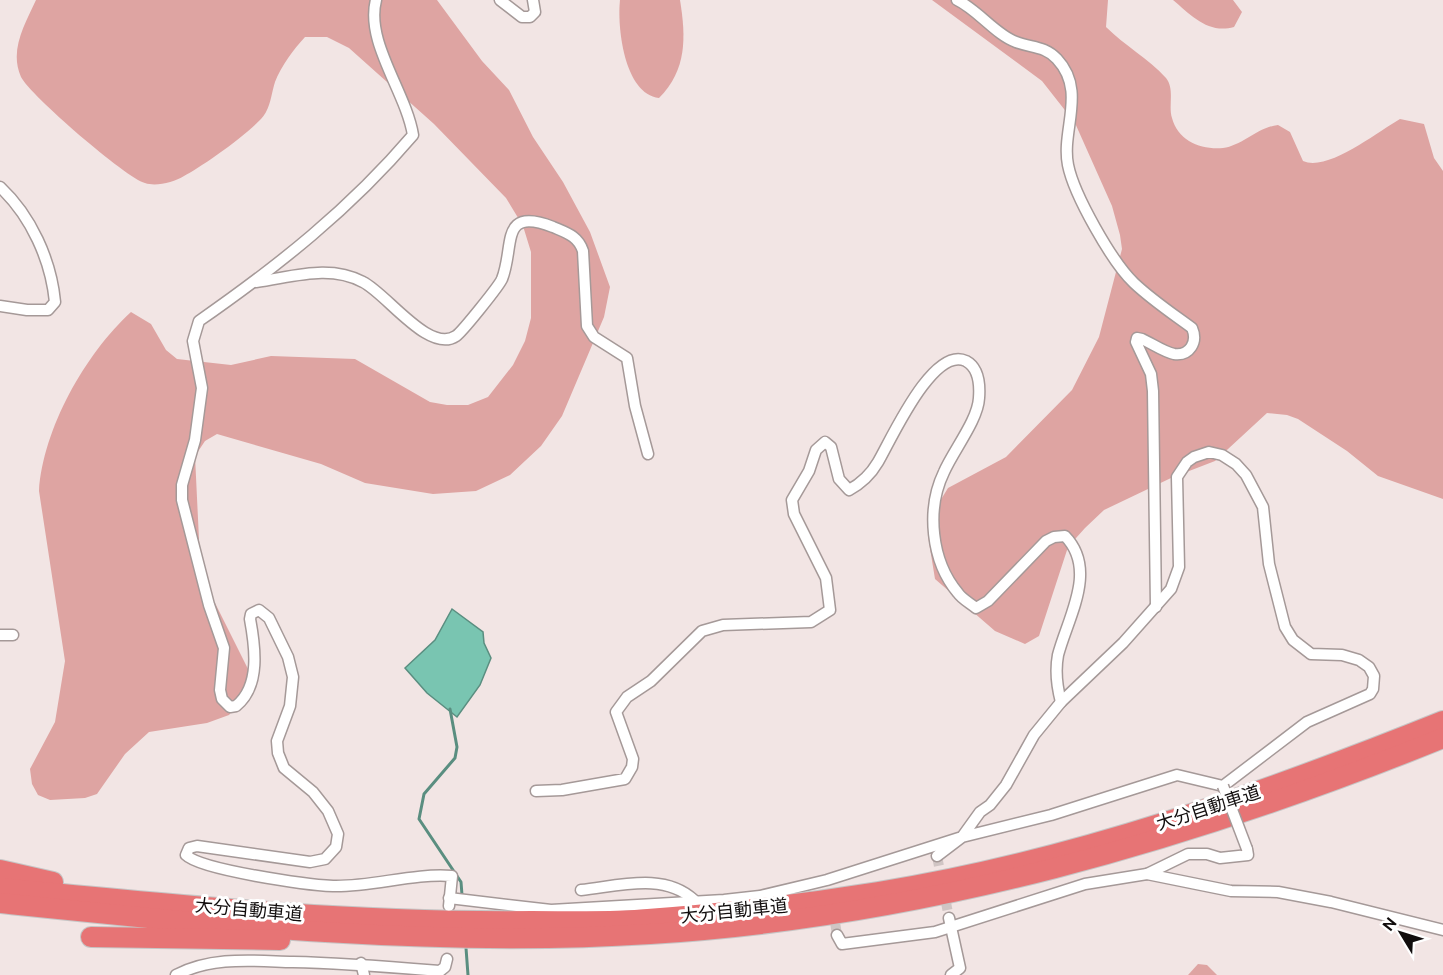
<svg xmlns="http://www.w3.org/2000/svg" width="1443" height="975" font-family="Ubuntu,'Noto Sans JP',sans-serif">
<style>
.green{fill:#dea4a2}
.water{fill:#79c5b1;stroke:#5a8e80;stroke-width:1.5}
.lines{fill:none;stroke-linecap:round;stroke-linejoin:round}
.stream{stroke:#5a8e80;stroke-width:3}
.minor-tunnel{stroke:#d0c5c4;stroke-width:10;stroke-dasharray:10 5;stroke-linecap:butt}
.minor-casing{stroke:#a59998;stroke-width:13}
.motorway-casing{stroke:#c6c5c5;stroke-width:22}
.minor{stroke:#fff;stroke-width:10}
.motorway{stroke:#e77475;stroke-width:20}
.minor-bridge-casing{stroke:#a59998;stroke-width:13;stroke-linecap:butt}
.minor-bridge{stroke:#fff;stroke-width:10}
.labels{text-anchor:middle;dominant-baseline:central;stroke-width:6;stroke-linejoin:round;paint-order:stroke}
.street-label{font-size:18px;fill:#110d0d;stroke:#fff}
</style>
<rect width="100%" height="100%" fill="#f2e5e4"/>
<!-- green -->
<g class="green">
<path d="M 36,0 L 437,0 L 482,61 L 509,90 L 533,137 L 563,182 L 590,232 L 610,287 L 604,317 L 562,416 L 541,446 L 510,475 L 476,491 L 433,494 L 365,483 L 321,464 L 217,434 L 205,441 L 195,456 L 201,581 L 206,595 L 215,603 L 251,675 L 246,695 L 229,715 L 207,723 L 149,732 L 125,754 L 97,794 L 85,798 L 50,800 L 38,795 L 32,784 L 30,769 L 55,722 L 65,661 L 39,491 C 43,429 85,354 131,312 L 151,324 L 166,350 L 177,359 L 231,365 L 271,356 L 355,359 L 430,402 L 447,405 L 468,405 L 488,397 L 513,365 L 525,341 L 531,318 L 531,252 L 523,226 L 506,198 L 434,124 L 349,48 L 327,37 L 305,37 C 294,49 281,66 275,82 C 272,91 271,103 266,112 C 259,127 200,168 184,176 C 174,182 156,187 145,183 C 126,178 30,95 21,77 C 9,50 25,24 36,0 Z"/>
<path d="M 620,0 L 680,0 C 686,37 687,70 659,98 C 624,94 617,27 620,0 Z"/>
<path d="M 932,0 L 1108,0 L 1106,27 C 1124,45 1149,59 1166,78 C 1175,89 1168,106 1172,118 C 1178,141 1201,150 1223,148 C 1242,146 1258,127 1278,125 L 1290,132 L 1303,161 C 1328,172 1377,132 1400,119 L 1424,124 L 1434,158 L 1443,171 L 1443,499 L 1378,476 L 1347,451 L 1298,419 L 1287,415 L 1267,413 L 1215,461 L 1171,478 L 1104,510 L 1085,528 L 1068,547 L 1039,636 L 1025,644 L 995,631 L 935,579 L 928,536 L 934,511 L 948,488 L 1006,457 L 1072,390 L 1099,337 L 1122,249 L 1120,235 L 1112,206 L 1075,123 L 1042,81 Z"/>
<path d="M 1173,0 L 1233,0 L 1242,12 L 1234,27 C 1208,34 1192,16 1173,0 Z"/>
<path d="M 1198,964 L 1207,965 L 1217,975 L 1188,975 Z"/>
</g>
<!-- water -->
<path class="water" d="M 452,609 L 483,632 L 484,643 L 491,658 L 480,685 L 457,717 L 427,693 L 405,668 L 435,640 Z"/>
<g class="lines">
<!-- stream -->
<g class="stream">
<path d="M 450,709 L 457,747 L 455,758 L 424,794 L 419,819 L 461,882 L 462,895"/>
<path d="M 466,948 L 468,975"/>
</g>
<!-- minor-tunnel -->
<g class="minor-tunnel">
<path d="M 937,856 L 949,918"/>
<path d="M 833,909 L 837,935"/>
</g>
<defs>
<g id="minor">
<path d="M 376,0 C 365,42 406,92 413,135 C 350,209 278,266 199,321 L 193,341 L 202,388 L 195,440 L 182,485 L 182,500 L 209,605 L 224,648 L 220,690 L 222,699 L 230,707 L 236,706 C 261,686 255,646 250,619 L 251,614 L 259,610 L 269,618 L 288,657 L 293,677 L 290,706 L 277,741 L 278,753 L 284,768 L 313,792 L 328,811 L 338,834 L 336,847 L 325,859 L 310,862 L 197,846 L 189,848 L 186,855 C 201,870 308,885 333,886 C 373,887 412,873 452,876 L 449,906"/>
<path d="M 500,0 L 522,17 L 530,17 L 535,12 L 533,0"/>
<path d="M 957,0 C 978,10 996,35 1016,42 C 1032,48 1045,46 1057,59 C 1087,91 1061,130 1068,165 C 1074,195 1112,262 1134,283 C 1152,300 1173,314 1192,328 C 1198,342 1190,356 1174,354 C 1164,352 1151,343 1142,339 L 1137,338 L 1136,342 L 1151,374 L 1153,391 L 1156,607"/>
<path d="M 0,187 C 31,216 51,260 55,302 L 48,310 L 27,310 L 0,306"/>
<path d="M 256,282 C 293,277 329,264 363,282 C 387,294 429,354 456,336 C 462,332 499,286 502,279 C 515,246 499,206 553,227 C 567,233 578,236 583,251 L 587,326 L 594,337 L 627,358 L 635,406 L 648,454"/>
<path d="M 0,635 L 13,635"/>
<path d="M 536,791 L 562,790 L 625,779 L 632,767 L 633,759 L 616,712 L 627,697 L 651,681 L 702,631 L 723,625 L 811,622 L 830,610 L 826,578 L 794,514 L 792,500 L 809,471 L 816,450 L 825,442 L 831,447 L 839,479 L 849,490 C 862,483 871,474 878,462 C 891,440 933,345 966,361 C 979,368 980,385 979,398 C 978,420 953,451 944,472 C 926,509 931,561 958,593 C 962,599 970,603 976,608 L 988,601 L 1046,541 L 1054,537 L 1065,536 C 1098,570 1068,617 1058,655 C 1055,671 1057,687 1061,702"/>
<path d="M 1147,874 L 1188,854 L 1207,854 L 1220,858 L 1248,855 L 1247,849"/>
<path d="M 581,890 C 619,886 664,872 694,900"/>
<path d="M 449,898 L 551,910 L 724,900 L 760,896 L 827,880 L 962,837 L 1051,815 L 1177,775 L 1223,786 L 1307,722 L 1370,694 L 1373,689 L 1374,676 L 1369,667 L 1359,660 L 1342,655 L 1311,654 L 1293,640 L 1285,627 L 1269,564 L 1263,507 L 1246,475 L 1236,464 L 1222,455 L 1209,452 L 1194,457 L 1187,462 L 1177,477 L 1179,567 L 1171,589 L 1123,643 L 1061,702 L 1034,735 L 1006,785 L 990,805 L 980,812 L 962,837 L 937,856"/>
<path d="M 949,918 L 960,968 L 951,975"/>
<path d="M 837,935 L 842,944 L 935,932 L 1085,884 L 1147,874 L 1231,891 L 1278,892 L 1331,902 L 1443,930"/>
<path d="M 361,963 L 364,975"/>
<path d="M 176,975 C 213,956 253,961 293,962 C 343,963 391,967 440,971 L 445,967 L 447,959"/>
</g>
<g id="motorway">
<path d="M 0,870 L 53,882"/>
<path d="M 0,888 C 176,905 354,923 531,921 C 566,921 601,922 635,920 C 716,914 797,905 878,892 C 1072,861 1261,794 1443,721"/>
<path d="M 0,903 C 215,925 433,948 650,934 C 925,917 1188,841 1443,738"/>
<path d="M 91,937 L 280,940"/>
</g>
</defs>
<!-- minor casing -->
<use href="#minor" class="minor-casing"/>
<!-- motorway casing -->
<use href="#motorway" class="motorway-casing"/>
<!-- minor -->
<use href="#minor" class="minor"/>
<!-- motorway -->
<use href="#motorway" class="motorway"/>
<defs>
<path id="minor-bridge" d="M 1223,786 L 1247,849"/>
</defs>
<!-- minor-bridge casing -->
<use href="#minor-bridge" class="minor-bridge-casing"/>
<!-- minor-bridge -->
<use href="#minor-bridge" class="minor-bridge"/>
</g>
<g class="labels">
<!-- street labels -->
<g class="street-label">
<text transform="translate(1208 807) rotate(-18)">大分自動車道</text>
<text transform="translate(249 909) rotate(5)">大分自動車道</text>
<text transform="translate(734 910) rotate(-6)">大分自動車道</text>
</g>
</g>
<!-- north arrow -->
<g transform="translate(1401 933) rotate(308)" stroke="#ffffff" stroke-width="4.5" paint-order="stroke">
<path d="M0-4.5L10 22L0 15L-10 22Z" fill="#110d0d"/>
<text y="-9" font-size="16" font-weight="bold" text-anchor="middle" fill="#110d0d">N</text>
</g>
</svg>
